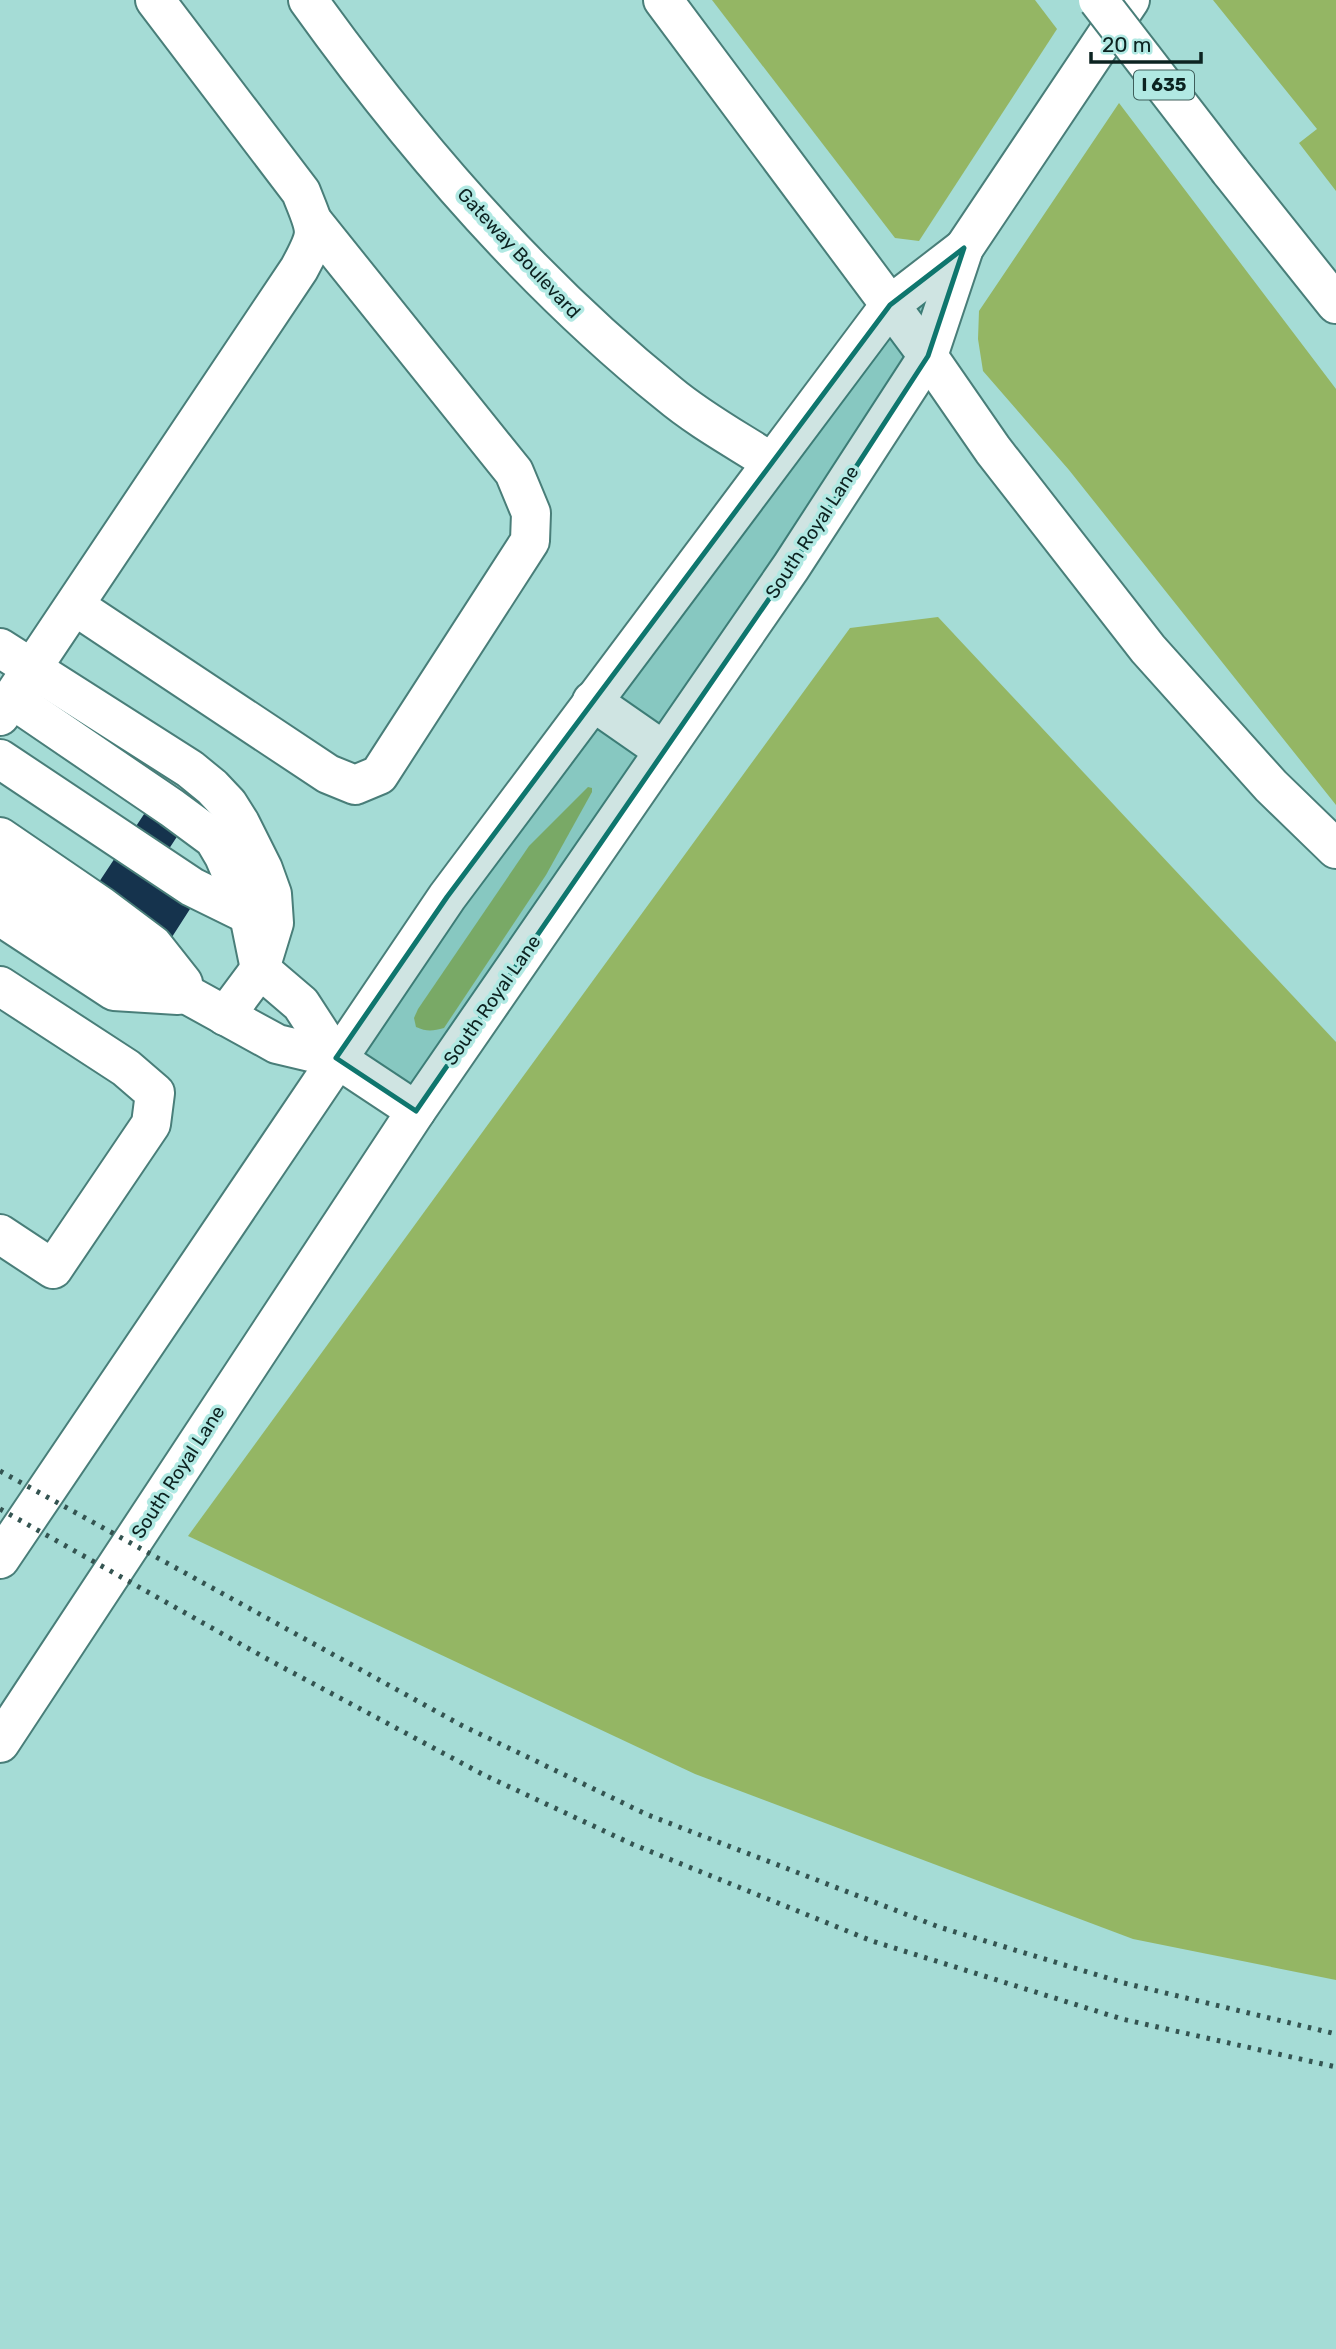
<svg xmlns="http://www.w3.org/2000/svg" width="1336" height="2349" font-family="Rubik,sans-serif">
<style>
.green{fill:#94b664}
.building{fill:#15334d}
.lines{fill:none;stroke-linecap:round;stroke-linejoin:round}
.minor-casing{stroke:#497e79;stroke-width:42}
.major-casing{stroke:#497e79;stroke-width:42}
.highway-casing{stroke:#497e79;stroke-width:42}
.minor{stroke:#fff;stroke-width:38}
.major{stroke:#fff;stroke-width:38}
.highway{stroke:#fff;stroke-width:38}
.rail{stroke:#345451;stroke-width:5;stroke-dasharray:3.5 7;stroke-linecap:butt}
.highway-bridge-casing{stroke:#497e79;stroke-width:42;stroke-linecap:butt}
.highway-bridge{stroke:#fff;stroke-width:38}
.marked{fill:#0f766e;fill-opacity:0.2;stroke:#0f766e;stroke-width:5;stroke-linejoin:round}
.labels{text-anchor:middle;dominant-baseline:central;stroke-width:7;stroke-linejoin:round;paint-order:stroke}
.shield{fill:#b1e9e3;stroke:#3e5e5b;stroke-width:2}
.shield-label{font-size:18px;font-weight:bold;fill:#0c2321}
.street-label{font-size:19px;fill:#0c2321;stroke:#b1e9e3}
</style>
<rect width="100%" height="100%" fill="#a5dcd6"/>
<!-- green -->
<g class="green">
<path d="M 712,0 L 1035,0 L 1057,29 L 919,241 L 895,238 Z"/>
<path d="M 1213,0 L 1336,0 L 1336,191 L 1299,143 L 1317,129 Z"/>
<path d="M 1119,103 L 1336,389 L 1336,805 L 1069,470 L 983,371 L 978,339 L 979,311 Z"/>
<path d="M 938,617 L 1336,1042 L 1336,1980 L 1133,1939 L 695,1774 L 188,1536 L 850,628 Z"/>
<path d="M 588,787 L 592,788 L 592,792 L 546,875 L 444,1028 C 433,1031 427,1032 416,1027 L 414,1018 L 418,1009 L 529,846 Z"/>
</g>
<!-- building -->
<path class="building" d="M 164,784 L 197,806 L 148,881 L 190,909 L 172,937 L 128,909 L 44,965 Z"/>
<g class="lines">
<defs>
<g id="minor">
<path d="M 308,0 C 412,145 530,282 669,394 C 700,420 737,440 771,462"/>
<path d="M 75,606 L 328,774 L 355,785 L 379,775 L 530,541 L 531,513 L 514,472 L 314,223"/>
<path d="M 0,648 L 190,769 L 212,787 L 228,804 L 240,823 L 263,869 L 272,894 L 274,923 L 260,969 L 225,1016"/>
<path d="M 12,699 L 172,808 L 214,839 L 224,856 L 249,915 L 260,969 L 301,1004 L 336,1058"/>
<path d="M 0,716 L 299,269 C 320,230 317,233 301,192 L 155,0"/>
<path d="M 0,759 L 192,887 L 249,915"/>
<path d="M 0,837 L 101,906 L 153,945 L 183,983"/>
<path d="M 0,875 L 137,967 L 277,1044 L 336,1058"/>
<path d="M 0,916 L 114,991 L 178,995"/>
<path d="M 0,986 L 126,1068 L 155,1093 L 151,1124 L 53,1269 L 0,1234"/>
</g>
<g id="major">
<path d="M 592,701 L 664,751"/>
<path d="M 336,1058 L 416,1111"/>
<path d="M 0,1559 L 447,897 L 890,305 L 964,248"/>
<path d="M 0,1743 L 416,1111 L 791,567 L 928,356 L 964,248 L 1130,0"/>
</g>
<g id="highway">
<path d="M 663,0 L 928,356 L 993,450 L 1148,649 L 1271,786 L 1336,849"/>
<path d="M 1230,171 L 1336,304"/>
</g>
</defs>
<!-- minor casing -->
<use href="#minor" class="minor-casing"/>
<!-- major casing -->
<use href="#major" class="major-casing"/>
<!-- highway casing -->
<use href="#highway" class="highway-casing"/>
<!-- minor -->
<use href="#minor" class="minor"/>
<!-- major -->
<use href="#major" class="major"/>
<!-- highway -->
<use href="#highway" class="highway"/>
<!-- rail -->
<g class="rail">
<path d="M 0,1471 L 461,1725 L 648,1815 L 939,1927 L 1124,1983 L 1336,2034"/>
<path d="M 0,1509 L 269,1660 L 484,1775 L 632,1844 L 872,1941 L 1122,2019 L 1336,2067"/>
</g>
<defs>
<path id="highway-bridge" d="M 1098,0 L 1230,171"/>
</defs>
<!-- highway-bridge casing -->
<use href="#highway-bridge" class="highway-bridge-casing"/>
<!-- highway-bridge -->
<use href="#highway-bridge" class="highway-bridge"/>
</g>
<!-- marked area -->
<path class="marked" d="M 964,248 L 928,356 L 791,567 L 416,1111 L 336,1058 L 447,897 L 890,305 Z"/>
<g class="labels">
<!-- shield labels -->
<rect class="shield" x="1134" y="70.5" width="60" height="29" rx="5"/>
<g class="shield-label">
<text x="1164" y="85">I 635</text>
</g>
<!-- street labels -->
<g class="street-label">
<text transform="translate(519 253) rotate(47)">Gateway Boulevard</text>
<text transform="translate(812 532) rotate(-57)">South Royal Lane</text>
<text transform="translate(492 1000) rotate(-55)">South Royal Lane</text>
<text transform="translate(178 1472) rotate(-57)">South Royal Lane</text>
</g>
</g>
<!-- scale -->
<path d="M1091 52v10h110v-10" fill="none" stroke="#0c2321" stroke-width="3.5"/>
<text x="1102" y="52" font-size="21" fill="#0c2321" stroke="#b1e9e3" stroke-width="5" paint-order="stroke">20 m</text>
</svg>
